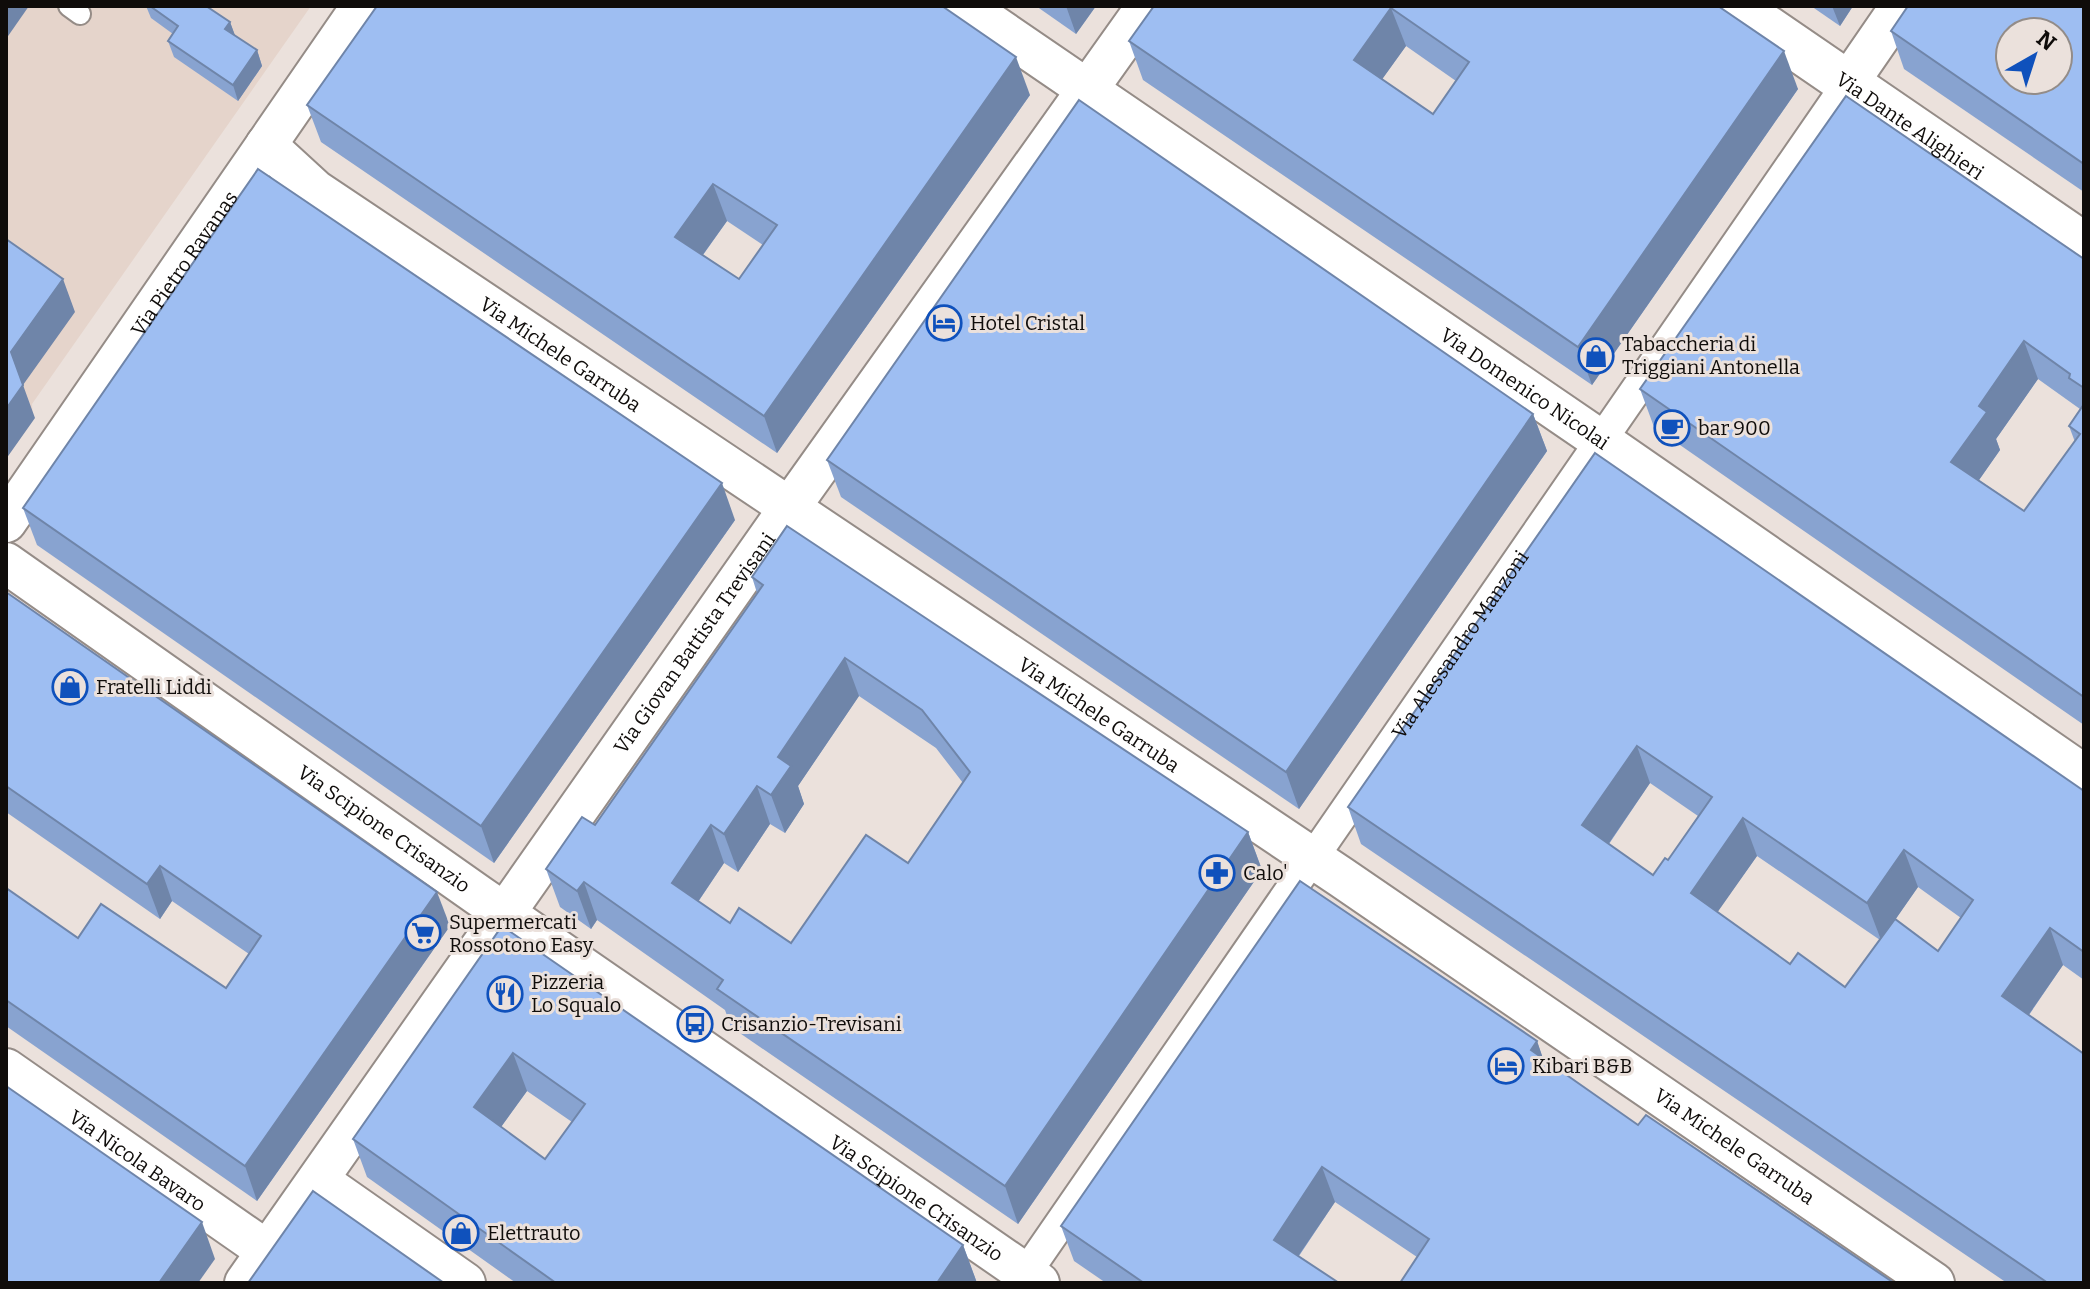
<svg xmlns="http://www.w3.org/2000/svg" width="2090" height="1289" font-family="Bitter,serif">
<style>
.built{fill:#e5d4cb}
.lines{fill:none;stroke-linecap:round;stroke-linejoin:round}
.service-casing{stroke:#958c87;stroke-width:24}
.pedestrian-casing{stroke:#958c87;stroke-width:34}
.minor-casing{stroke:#958c87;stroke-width:44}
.tertiary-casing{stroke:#958c87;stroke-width:48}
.service{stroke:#fff;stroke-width:20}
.pedestrian{stroke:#fff;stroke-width:30}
.minor{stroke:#fff;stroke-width:40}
.tertiary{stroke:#fff;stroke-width:44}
.wall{fill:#88a3d0;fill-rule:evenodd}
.shaded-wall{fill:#6f85a9}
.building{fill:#9ebef2;stroke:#6f85a9;stroke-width:2;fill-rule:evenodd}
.labels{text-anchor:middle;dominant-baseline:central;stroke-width:6;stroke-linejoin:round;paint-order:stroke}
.street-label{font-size:20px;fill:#0f0c0a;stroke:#ebe1dc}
.poi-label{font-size:20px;fill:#0f0c0a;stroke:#ebe1dc;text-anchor:start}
</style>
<rect width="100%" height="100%" fill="#ebe1dc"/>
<!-- built -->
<path class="built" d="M 6,6 L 311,6 L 32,404 L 33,420 L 6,459 Z"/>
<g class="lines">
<defs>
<path id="service" d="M 69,6 L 80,14"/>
<g id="pedestrian">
<path id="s1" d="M 1019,1283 L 1848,83"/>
</g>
<g id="minor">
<path id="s2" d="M 965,6 L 1600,440 L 2084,775"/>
<path d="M 1848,83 L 1901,6"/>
<path id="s3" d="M 266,145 L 315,190 L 1341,877 L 1934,1283"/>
<path id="s4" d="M 6,522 L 362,6"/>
<path id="s5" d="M 6,563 L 478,895 L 1039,1283"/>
<path id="s6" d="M 6,1069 L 267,1251"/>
<path d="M 318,1180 L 465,1283"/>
<path id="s7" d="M 245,1283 L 790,507 L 1147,6"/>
</g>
<g id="tertiary">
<path id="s8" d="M 1735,6 L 2084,245"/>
</g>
</defs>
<!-- service casing -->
<use href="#service" class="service-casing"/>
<!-- pedestrian casing -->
<use href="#pedestrian" class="pedestrian-casing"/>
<!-- minor casing -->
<use href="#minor" class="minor-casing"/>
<!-- tertiary casing -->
<use href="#tertiary" class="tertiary-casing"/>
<!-- service -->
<use href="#service" class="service"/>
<!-- pedestrian -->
<use href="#pedestrian" class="pedestrian"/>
<!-- minor -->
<use href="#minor" class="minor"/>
<!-- tertiary -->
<use href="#tertiary" class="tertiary"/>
</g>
<!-- wall -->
<g class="wall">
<path d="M 146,6 L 206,6 L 230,22 L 235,36 L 257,50 L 262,66 L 238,101 L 174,57 L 168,41 L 173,34 L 151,18 Z"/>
<path d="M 1036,6 L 1096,6 L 1076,34 Z"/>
<path d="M 1154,6 L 1718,6 L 1798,89 L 1592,385 L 1143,80 L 1129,41 ZM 1406,46 L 1456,81 L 1433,114 L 1382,79 Z"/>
<path d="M 1811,6 L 1853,6 L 1840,26 Z"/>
<path d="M 2084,6 L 2084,192 L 1904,69 L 1891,31 Z"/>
<path d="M 1030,95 L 777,453 L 321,142 L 307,105 ZM 727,221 L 763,245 L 739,279 L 703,255 Z"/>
<path d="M 2084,259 L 2084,725 L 1654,427 L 1640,389 ZM 2038,379 L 2080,409 L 2069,426 L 2075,442 L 2024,511 L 1979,480 L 2000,450 L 1996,439 Z"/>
<path d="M 1533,414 L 1547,451 L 1299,809 L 841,497 L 827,460 Z"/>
<path d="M 1595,453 L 2084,791 L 2084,980 L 2063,965 L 2029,1015 L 2084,1283 L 2007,1283 L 1361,844 L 1348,807 ZM 1650,783 L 1698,816 L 1668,860 L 1653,875 L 1609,844 ZM 1757,856 L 1880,940 L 1845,987 L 1790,964 L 1717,912 ZM 1918,887 L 1961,918 L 1938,951 L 1895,920 Z"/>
<path d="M 23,508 L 735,520 L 494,863 L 37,545 Z"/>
<path d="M 752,577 L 1248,832 L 1262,870 L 1018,1224 L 731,1027 L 725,1010 L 597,920 L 591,929 L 560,907 L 546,869 L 595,825 L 757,593 ZM 859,696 L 936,748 L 963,783 L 908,863 L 791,943 L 730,923 L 698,902 L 724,863 L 738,872 L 770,824 L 785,833 L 804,804 L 798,786 Z"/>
<path d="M 6,592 L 450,926 L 257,1201 L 6,1026 L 6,888 L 78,938 L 226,988 L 249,954 L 172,901 L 160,919 L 6,812 Z"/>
<path d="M 502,926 L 963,1245 L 977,1283 L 516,1283 L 367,1177 L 353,1139 ZM 527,1091 L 572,1122 L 545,1159 L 501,1127 Z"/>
<path d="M 1537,1041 L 1543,1059 L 1638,1125 L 1417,1257 L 1335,1202 L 1299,1256 L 1339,1283 L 1106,1283 L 1074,1261 L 1061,1226 Z"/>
</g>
<!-- shaded-wall -->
<g class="shaded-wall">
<path d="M 6,6 L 29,6 L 6,39 Z"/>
<path d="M 1066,6 L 1096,6 L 1076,34 Z"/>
<path d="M 1832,6 L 1853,6 L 1840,26 Z"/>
<path d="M 1391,8 L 1406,46 L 1368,99 L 1354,60 Z"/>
<path d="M 230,22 L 236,38 L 225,29 Z"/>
<path d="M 257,50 L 262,66 L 238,101 L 233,85 Z"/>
<path d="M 1784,51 L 1798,89 L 1592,385 L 1578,347 Z"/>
<path d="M 1016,57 L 1030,95 L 777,453 L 764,416 Z"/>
<path d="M 713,184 L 727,221 L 689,274 L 675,237 Z"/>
<path d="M 63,279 L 75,312 L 23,385 L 35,418 L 6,459 L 6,409 L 11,352 Z"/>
<path d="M 2024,341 L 2038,379 L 1996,439 L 2000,450 L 1965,500 L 1951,462 L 1979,406 Z"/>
<path d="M 1533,414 L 1547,451 L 1299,809 L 1286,772 Z"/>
<path d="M 722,483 L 735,520 L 494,863 L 481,826 Z"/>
<path d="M 845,658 L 859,696 L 798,786 L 804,804 L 785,833 L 771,795 L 778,757 Z"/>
<path d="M 1637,746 L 1650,783 L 1596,862 L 1582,825 Z"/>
<path d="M 757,786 L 770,824 L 738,872 L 724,834 Z"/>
<path d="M 1743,818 L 1757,856 L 1705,930 L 1691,893 Z"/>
<path d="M 711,825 L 724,863 L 685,921 L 672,883 Z"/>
<path d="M 1248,832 L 1262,870 L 1018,1224 L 1005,1186 Z"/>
<path d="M 1904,850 L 1918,887 L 1881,940 L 1867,903 Z"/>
<path d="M 160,866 L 172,901 L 160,919 L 147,884 Z"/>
<path d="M 584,882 L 597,920 L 591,929 L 577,891 Z"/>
<path d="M 437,892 L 450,926 L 257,1201 L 245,1166 Z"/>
<path d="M 2050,928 L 2063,965 L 2016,1033 L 2002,996 Z"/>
<path d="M 1537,1041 L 1549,1076 L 1531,1050 Z"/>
<path d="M 513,1053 L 527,1091 L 488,1145 L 474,1107 Z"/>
<path d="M 1322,1167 L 1335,1202 L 1286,1274 L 1274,1240 Z"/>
<path d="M 202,1222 L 215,1259 L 198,1283 L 159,1283 Z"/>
<path d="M 963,1245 L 977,1283 L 937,1283 Z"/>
</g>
<!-- building -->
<g class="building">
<path d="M 150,6 L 206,6 L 230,22 L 225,29 L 257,50 L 233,85 L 168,41 L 178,26 Z"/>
<path d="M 377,6 L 942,6 L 1016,57 L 764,416 L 307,105 ZM 713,184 L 777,225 L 739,279 L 675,237 Z"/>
<path d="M 1154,6 L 1718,6 L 1784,51 L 1578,347 L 1129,41 ZM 1391,8 L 1469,62 L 1433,114 L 1354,60 Z"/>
<path d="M 1908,6 L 2084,6 L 2084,164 L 1891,31 ZM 2010,32 L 2058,32 L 2058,80 L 2010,80 Z"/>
<path d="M 1846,96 L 2084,259 L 2084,388 L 2069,378 L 2070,374 L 2024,341 L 1979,406 L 1987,412 L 1951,462 L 2024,511 L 2080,434 L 2069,426 L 2084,404 L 2084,697 L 1640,389 Z"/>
<path d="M 1079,100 L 1533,414 L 1286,772 L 827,460 Z"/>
<path d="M 258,169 L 722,483 L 481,826 L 23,508 Z"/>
<path d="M 6,239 L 63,279 L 11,352 L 23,385 L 6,409 Z"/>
<path d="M 1595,453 L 2084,791 L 2084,952 L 2050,928 L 2002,996 L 2084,1054 L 2084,1283 L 2048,1283 L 1348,807 ZM 1637,746 L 1712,797 L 1668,860 L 1665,858 L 1653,875 L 1582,825 ZM 1743,818 L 1867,903 L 1904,850 L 1973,900 L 1938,951 L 1895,919 L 1845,987 L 1798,953 L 1790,964 L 1691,893 Z"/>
<path d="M 787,526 L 1248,832 L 1005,1186 L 717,989 L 723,980 L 584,882 L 577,891 L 546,869 L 582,817 L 595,825 L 763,585 L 752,577 ZM 845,658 L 922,710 L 970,772 L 908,863 L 866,835 L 791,943 L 739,908 L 730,923 L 672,883 L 711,825 L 724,834 L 757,786 L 771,795 L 791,766 L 778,757 Z"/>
<path d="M 6,592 L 437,892 L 245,1166 L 6,1000 L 6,888 L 78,938 L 101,904 L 226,988 L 261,936 L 160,866 L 147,884 L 6,786 Z"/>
<path d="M 1300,881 L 1537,1041 L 1531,1050 L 1638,1125 L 1646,1115 L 1894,1283 L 1400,1283 L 1429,1239 L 1322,1167 L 1274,1240 L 1339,1283 L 1144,1283 L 1061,1226 Z"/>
<path d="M 502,926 L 963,1245 L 937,1283 L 556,1283 L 353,1139 ZM 513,1053 L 585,1104 L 545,1159 L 474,1107 Z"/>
<path d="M 6,1086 L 202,1222 L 159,1283 L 6,1283 Z"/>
<path d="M 313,1191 L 444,1283 L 248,1283 Z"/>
</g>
<!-- icons -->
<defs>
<symbol id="hotel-ring" viewBox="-11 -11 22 22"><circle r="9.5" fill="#ebe1dc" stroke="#0f51bc" stroke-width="1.5"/><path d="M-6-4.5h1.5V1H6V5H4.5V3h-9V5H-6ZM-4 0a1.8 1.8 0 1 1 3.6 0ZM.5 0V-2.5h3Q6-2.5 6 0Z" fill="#0f51bc"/></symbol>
<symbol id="shop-ring" viewBox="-11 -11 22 22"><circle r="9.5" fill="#ebe1dc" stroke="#0f51bc" stroke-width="1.5"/><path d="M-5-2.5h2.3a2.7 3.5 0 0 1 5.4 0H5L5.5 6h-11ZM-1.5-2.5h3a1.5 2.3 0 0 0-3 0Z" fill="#0f51bc"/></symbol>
<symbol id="cafe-ring" viewBox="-11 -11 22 22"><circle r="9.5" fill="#ebe1dc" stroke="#0f51bc" stroke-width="1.5"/><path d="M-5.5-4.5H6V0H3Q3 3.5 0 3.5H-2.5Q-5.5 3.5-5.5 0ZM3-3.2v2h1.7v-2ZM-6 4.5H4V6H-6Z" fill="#0f51bc"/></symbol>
<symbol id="pharmacy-ring" viewBox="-11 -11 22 22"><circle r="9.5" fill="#ebe1dc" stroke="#0f51bc" stroke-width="1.5"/><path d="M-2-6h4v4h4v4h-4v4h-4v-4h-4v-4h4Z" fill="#0f51bc"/></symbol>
<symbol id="supermarket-ring" viewBox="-11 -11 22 22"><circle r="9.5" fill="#ebe1dc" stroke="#0f51bc" stroke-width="1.5"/><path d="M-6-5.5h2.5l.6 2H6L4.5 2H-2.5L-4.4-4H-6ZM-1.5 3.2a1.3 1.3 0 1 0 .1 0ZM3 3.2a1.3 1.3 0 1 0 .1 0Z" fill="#0f51bc"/></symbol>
<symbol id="restaurant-ring" viewBox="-11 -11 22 22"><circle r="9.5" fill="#ebe1dc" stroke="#0f51bc" stroke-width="1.5"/><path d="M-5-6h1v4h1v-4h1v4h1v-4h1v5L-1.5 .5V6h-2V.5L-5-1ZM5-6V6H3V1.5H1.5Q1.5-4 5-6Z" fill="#0f51bc"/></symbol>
<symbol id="bus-ring" viewBox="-11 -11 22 22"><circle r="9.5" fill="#ebe1dc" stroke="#0f51bc" stroke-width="1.5"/><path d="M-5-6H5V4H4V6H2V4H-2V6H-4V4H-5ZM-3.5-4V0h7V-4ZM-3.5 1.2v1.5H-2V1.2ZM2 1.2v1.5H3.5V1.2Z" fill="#0f51bc"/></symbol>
</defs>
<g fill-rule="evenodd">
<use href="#hotel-ring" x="924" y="303" width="40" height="40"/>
<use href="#shop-ring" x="1576" y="336" width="40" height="40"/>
<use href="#cafe-ring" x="1652" y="408" width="40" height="40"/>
<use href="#shop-ring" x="50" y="667" width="40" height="40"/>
<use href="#pharmacy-ring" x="1197" y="853" width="40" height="40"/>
<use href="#supermarket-ring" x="403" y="913" width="40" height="40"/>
<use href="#restaurant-ring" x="485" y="974" width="40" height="40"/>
<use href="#bus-ring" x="675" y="1004" width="40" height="40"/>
<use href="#hotel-ring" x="1486" y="1046" width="40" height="40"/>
<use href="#shop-ring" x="441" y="1213" width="40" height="40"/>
</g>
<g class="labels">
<!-- street labels -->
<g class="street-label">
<text stroke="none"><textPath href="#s8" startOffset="212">Via Dante Alighieri</textPath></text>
<text stroke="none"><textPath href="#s4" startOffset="314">Via Pietro Ravanas</textPath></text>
<text stroke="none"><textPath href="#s3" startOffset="362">Via Michele Garruba</textPath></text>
<text stroke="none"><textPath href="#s2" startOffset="678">Via Domenico Nicolai</textPath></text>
<text stroke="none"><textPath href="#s7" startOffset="782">Via Giovan Battista Trevisani</textPath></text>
<text stroke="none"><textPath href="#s1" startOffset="776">Via Alessandro Manzoni</textPath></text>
<text stroke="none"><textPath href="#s3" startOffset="1010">Via Michele Garruba</textPath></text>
<text stroke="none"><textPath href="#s5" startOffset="462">Via Scipione Crisanzio</textPath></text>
<text stroke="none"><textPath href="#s3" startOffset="1778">Via Michele Garruba</textPath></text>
<text stroke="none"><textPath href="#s6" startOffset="160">Via Nicola Bavaro</textPath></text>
<text stroke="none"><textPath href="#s5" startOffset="1110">Via Scipione Crisanzio</textPath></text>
</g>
<!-- poi labels -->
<g class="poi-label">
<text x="970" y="323">Hotel Cristal</text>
<text x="1622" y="344">Tabaccheria di<tspan x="1622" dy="23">Triggiani Antonella</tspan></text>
<text x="1698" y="428">bar 900</text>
<text x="96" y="687">Fratelli Liddi</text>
<text x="1243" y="873">Calo'</text>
<text x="449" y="922">Supermercati<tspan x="449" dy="23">Rossotono Easy</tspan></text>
<text x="531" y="982">Pizzeria<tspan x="531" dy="23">Lo Squalo</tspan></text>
<text x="721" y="1024">Crisanzio-Trevisani</text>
<text x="1532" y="1066">Kibari B&amp;B</text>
<text x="487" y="1233">Elettrauto</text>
</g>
</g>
<!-- border -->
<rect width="2090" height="1289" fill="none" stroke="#0f0c0a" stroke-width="16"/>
<!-- north arrow -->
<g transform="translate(2034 56) rotate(39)"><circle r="38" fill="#ebe1dc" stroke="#938c88" stroke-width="2"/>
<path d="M0-6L14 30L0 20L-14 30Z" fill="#0f51bc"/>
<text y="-12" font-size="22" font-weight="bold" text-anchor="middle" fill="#0f0c0a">N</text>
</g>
</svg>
